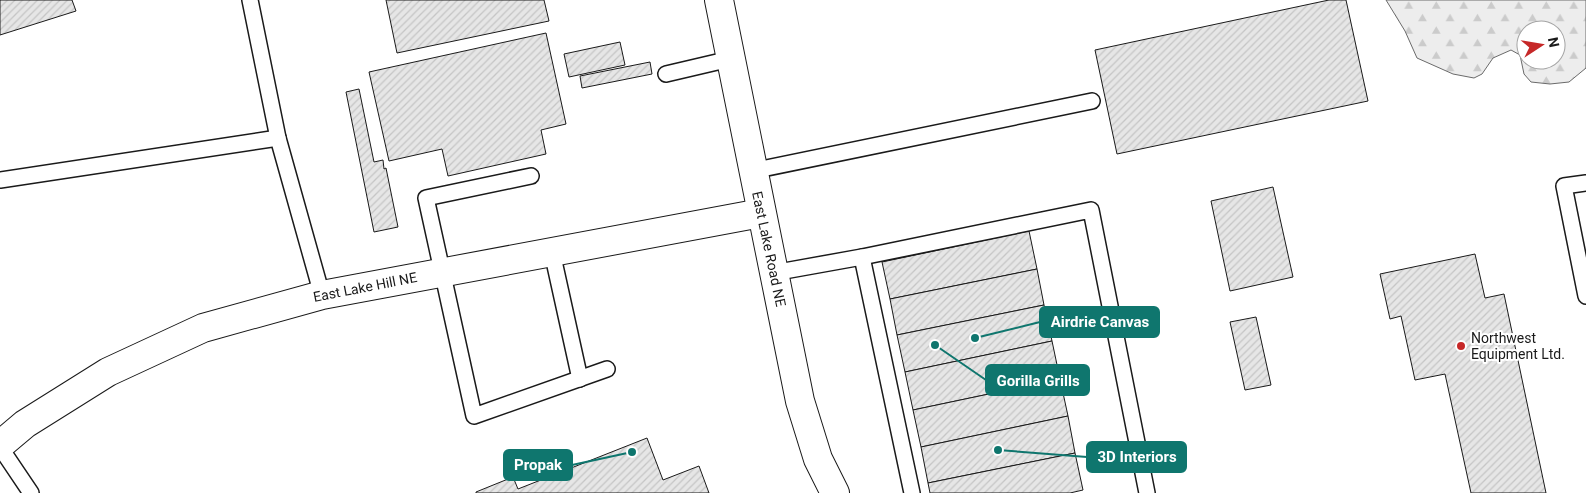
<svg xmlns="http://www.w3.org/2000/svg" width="1586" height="493" font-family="Roboto,sans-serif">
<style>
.forest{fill:url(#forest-firs);stroke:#6a6a6a;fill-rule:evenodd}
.building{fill:url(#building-hatch);stroke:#1a1a1a}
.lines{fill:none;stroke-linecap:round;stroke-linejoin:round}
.service-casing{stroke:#1a1a1a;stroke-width:18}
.minor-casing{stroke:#1a1a1a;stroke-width:30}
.tertiary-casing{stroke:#1a1a1a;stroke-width:30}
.service{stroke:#fff;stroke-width:15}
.minor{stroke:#fff;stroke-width:28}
.tertiary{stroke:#fff;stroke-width:28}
.poi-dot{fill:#c62828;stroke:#fff;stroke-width:2}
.labels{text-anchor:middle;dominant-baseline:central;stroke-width:4;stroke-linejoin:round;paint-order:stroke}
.street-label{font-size:14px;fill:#1a1a1a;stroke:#fff}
.poi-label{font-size:14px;fill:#1a1a1a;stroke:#fff;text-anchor:start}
.leader{fill:none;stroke:#0f766e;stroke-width:2}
.callout-dot{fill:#0f766e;stroke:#fff;stroke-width:2}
.callout{fill:#0f766e;stroke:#0f766e;stroke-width:2}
.callout-label{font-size:15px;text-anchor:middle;font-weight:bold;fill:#fff}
</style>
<defs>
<pattern id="forest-firs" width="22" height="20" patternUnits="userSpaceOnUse" patternTransform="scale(1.25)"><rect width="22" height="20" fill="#ededed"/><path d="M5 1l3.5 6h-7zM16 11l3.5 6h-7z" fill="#cbcbcb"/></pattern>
<pattern id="building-hatch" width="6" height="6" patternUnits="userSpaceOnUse" patternTransform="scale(1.25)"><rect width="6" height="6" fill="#e6e6e6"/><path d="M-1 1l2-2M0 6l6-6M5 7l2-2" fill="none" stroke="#c5c5c5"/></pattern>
</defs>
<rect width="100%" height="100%" fill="#fff"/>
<!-- forest -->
<path class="forest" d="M 1386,0 L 1586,0 L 1586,68 L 1569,82 L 1550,84 L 1531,82 L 1524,74 L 1520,55 L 1511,50 L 1493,58 L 1482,74 L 1474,78 L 1453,74 L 1417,58 L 1405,31 ZM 1526,30 L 1556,30 L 1556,60 L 1526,60 Z"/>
<!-- building -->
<g class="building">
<path d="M 0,0 L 72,0 L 76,11 L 0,35 Z"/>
<path d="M 386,0 L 544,0 L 549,21 L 397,53 Z"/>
<path d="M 1329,0 L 1346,0 L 1368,101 L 1117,154 L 1095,50 Z"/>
<path d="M 546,33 L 566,124 L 541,130 L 546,154 L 448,176 L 442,149 L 389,161 L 369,72 Z"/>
<path d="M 620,42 L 625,65 L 569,77 L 564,54 Z"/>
<path d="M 650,62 L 652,74 L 582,88 L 580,76 Z"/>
<path d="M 359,89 L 374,162 L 383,160 L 384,169 L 386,168 L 398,227 L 374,232 L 346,92 Z"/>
<path d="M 1273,187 L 1293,277 L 1230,291 L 1211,201 Z"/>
<path d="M 1029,231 L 1037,269 L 890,299 L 882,262 Z"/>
<path d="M 1475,254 L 1485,298 L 1504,294 L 1546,493 L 1471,493 L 1445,374 L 1415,380 L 1401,316 L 1390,319 L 1380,274 Z"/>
<path d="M 1037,269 L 1044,305 L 897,335 L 890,299 Z"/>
<path d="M 1044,305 L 1052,341 L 905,372 L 897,335 Z"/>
<path d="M 1256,317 L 1271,385 L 1245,390 L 1230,322 Z"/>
<path d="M 1052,341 L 1060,379 L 913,410 L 905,372 Z"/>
<path d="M 1060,379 L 1068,416 L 921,447 L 913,410 Z"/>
<path d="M 1068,416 L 1075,453 L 928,483 L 921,447 Z"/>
<path d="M 647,438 L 663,480 L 699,466 L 709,493 L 476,493 L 476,492 L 513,477 L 518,489 Z"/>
<path d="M 1075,453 L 1083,490 L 1070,493 L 930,493 L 928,483 Z"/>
</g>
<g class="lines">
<defs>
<g id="service">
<path d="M 250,0 L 278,138"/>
<path d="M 666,74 L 730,59"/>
<path d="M 752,171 L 1092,101"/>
<path d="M 531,176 L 426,198 L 474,416 L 607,369"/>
<path d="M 0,180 L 278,138 L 322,295"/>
<path d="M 1586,183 L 1564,186 L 1586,296"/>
<path d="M 552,252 L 580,379"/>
<path d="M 862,257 L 912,493"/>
<path d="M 773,273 L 862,257 L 1091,210 L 1147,493"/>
<path d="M 0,447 L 31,493"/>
</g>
<path id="minor" d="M 0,445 L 25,424 L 108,372 L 203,328 L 322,295 L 761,213"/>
<path id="tertiary" d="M 719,0 L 800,401 L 818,459 L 835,493"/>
</defs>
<!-- service casing -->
<use href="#service" class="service-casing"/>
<!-- minor casing -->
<use href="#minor" class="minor-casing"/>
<!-- tertiary casing -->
<use href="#tertiary" class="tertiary-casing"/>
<!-- service -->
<use href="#service" class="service"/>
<!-- minor -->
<use href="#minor" class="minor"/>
<!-- tertiary -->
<use href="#tertiary" class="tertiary"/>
</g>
<!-- markers -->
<circle class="poi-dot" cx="1461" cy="346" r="5"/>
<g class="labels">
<!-- street labels -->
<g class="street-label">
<text transform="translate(769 249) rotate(78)">East Lake Road NE</text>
<text transform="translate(365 287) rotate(-11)">East Lake Hill NE</text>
</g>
<!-- poi labels -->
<g class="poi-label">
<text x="1471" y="338">Northwest<tspan x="1471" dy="16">Equipment Ltd.</tspan></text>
</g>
</g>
<!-- callouts -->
<path class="leader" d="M975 338L1040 322M935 345L986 380M998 450L1087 457M632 452L572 465"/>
<g class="callout-dot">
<circle cx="975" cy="338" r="5"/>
<circle cx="935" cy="345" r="5"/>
<circle cx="998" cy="450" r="5"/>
<circle cx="632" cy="452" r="5"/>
</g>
<g class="callout">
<rect x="1040" y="307" width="119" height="30" rx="5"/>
<rect x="986" y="365" width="103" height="30" rx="5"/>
<rect x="1087" y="442" width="99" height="30" rx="5"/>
<rect x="504" y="450" width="68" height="30" rx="5"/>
</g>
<g class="callout-label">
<text x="1100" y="327">Airdrie Canvas</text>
<text x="1038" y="386">Gorilla Grills</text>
<text x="1137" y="462">3D Interiors</text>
<text x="538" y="470">Propak</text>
</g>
<!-- north arrow -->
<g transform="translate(1541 45) rotate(78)"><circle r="24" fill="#ffffff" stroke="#a3a3a3"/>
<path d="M0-4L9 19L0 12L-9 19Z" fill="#c62828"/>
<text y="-8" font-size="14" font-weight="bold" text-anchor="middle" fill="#1a1a1a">N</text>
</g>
</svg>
